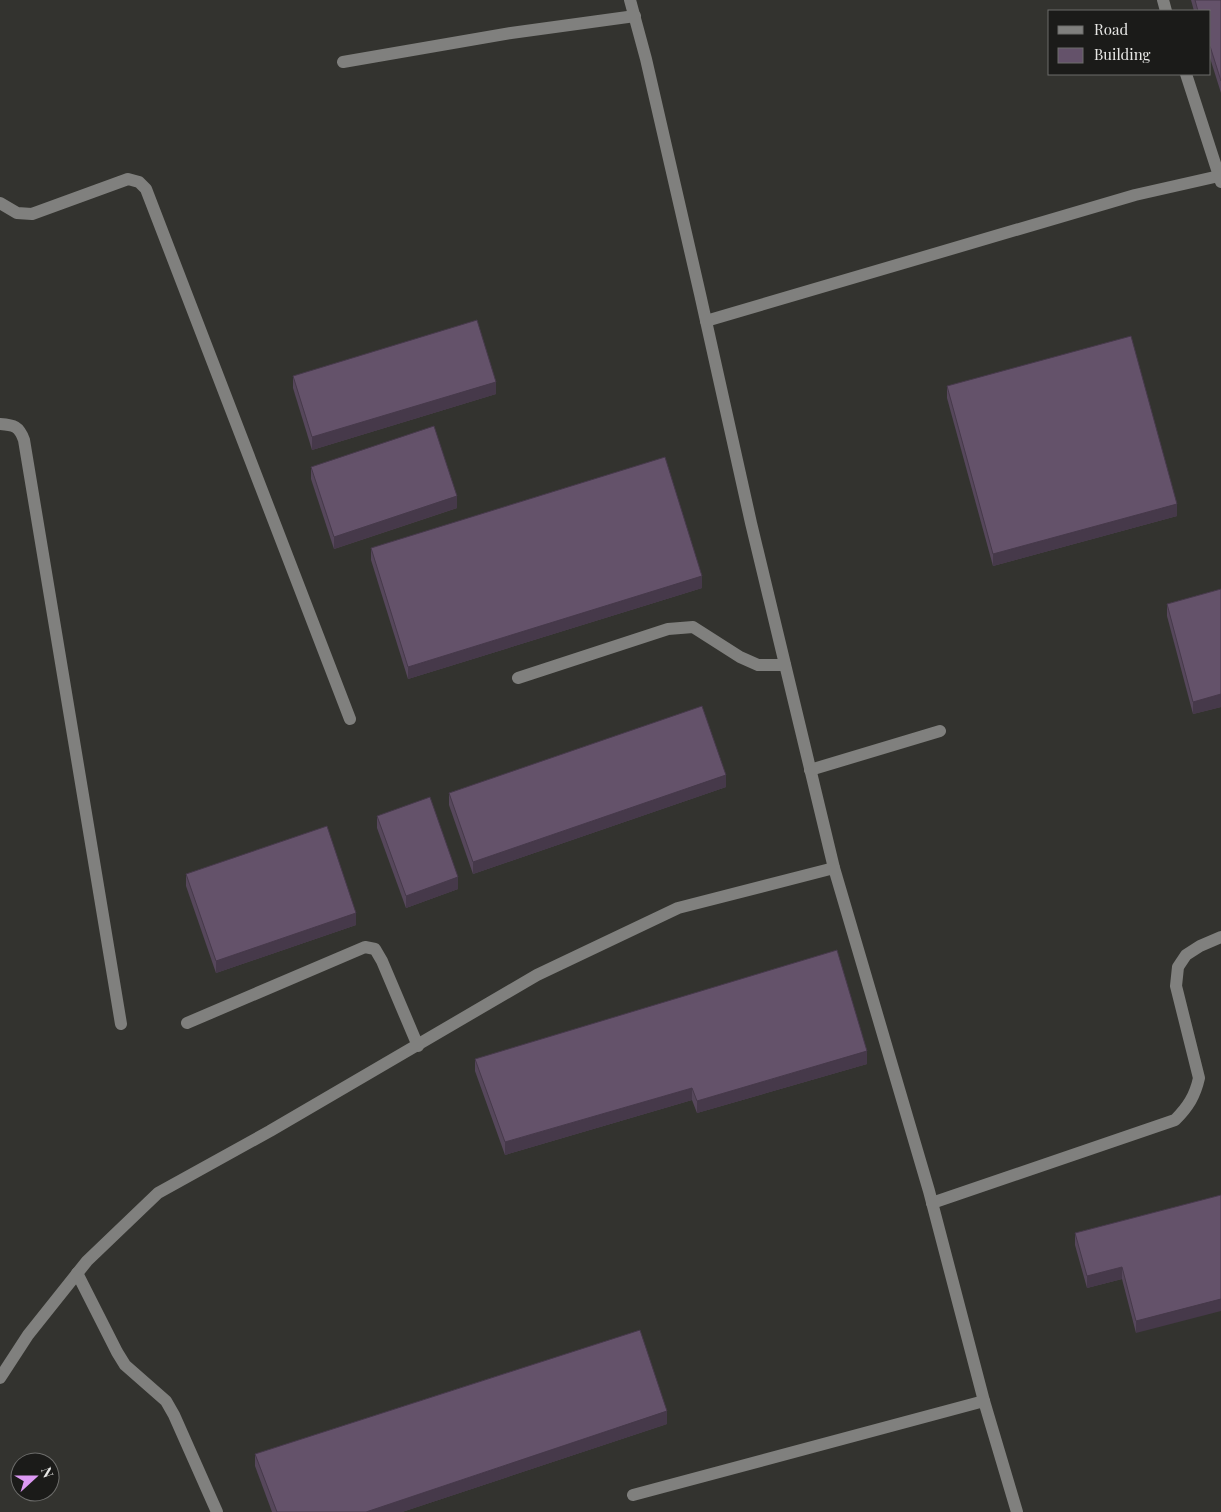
<svg xmlns="http://www.w3.org/2000/svg" width="1221" height="1512" font-family="'Playfair Display',serif">
<style>
.lines{fill:none;stroke-linecap:round;stroke-linejoin:round}
.minor{stroke:#80807e;stroke-width:12}
.wall{fill:#56475b}
.shaded-wall{fill:#46394a}
.building{fill:#64526a;stroke:#46394a}
</style>
<rect width="100%" height="100%" fill="#33332f"/>
<g class="lines">
<!-- minor -->
<g class="minor">
<path d="M 630,0 L 646,59 L 700,294 L 751,523 L 834,868 L 929,1191 L 984,1401 L 1017,1512"/>
<path d="M 1163,0 L 1166,11"/>
<path d="M 343,62 L 511,33 L 635,16"/>
<path d="M 1186,74 L 1221,182"/>
<path d="M 0,203 L 17,213 L 32,214 L 128,179 L 139,182 L 146,189 L 350,719"/>
<path d="M 706,321 L 1135,195 L 1219,176"/>
<path d="M 0,424 C 14,425 19,426 24,440 L 121,1024"/>
<path d="M 518,678 L 668,629 L 693,627 L 740,657 L 758,665 L 785,665"/>
<path d="M 810,770 L 940,731"/>
<path d="M 187,1023 L 365,947 L 375,949 L 382,961 L 418,1046"/>
<path d="M 932,1203 L 1175,1120 C 1188,1107 1195,1096 1199,1078 L 1176,986 L 1178,967 L 1186,955 L 1200,946 L 1221,937"/>
<path d="M 77,1273 L 117,1352 L 125,1365 L 166,1401 L 174,1415 L 217,1512"/>
<path d="M 0,1378 L 28,1335 L 87,1261 L 158,1193 L 270,1131 L 537,975 L 678,908 L 834,868"/>
<path d="M 633,1495 L 984,1401"/>
</g>
</g>
<!-- wall -->
<g class="wall">
<path d="M 1191,0 L 1221,0 L 1221,93 L 1210,58 L 1210,11 L 1194,11 Z"/>
<path d="M 293,376 L 496,394 L 312,450 L 293,388 Z"/>
<path d="M 947,386 L 1177,516 L 993,566 L 947,398 Z"/>
<path d="M 311,467 L 457,508 L 334,549 L 311,479 Z"/>
<path d="M 371,548 L 702,588 L 408,679 L 371,560 Z"/>
<path d="M 1221,589 L 1221,707 L 1193,714 L 1167,616 L 1167,604 Z"/>
<path d="M 726,787 L 473,874 L 449,805 L 449,793 Z"/>
<path d="M 377,816 L 458,889 L 406,908 L 377,828 Z"/>
<path d="M 186,874 L 356,925 L 216,973 L 186,886 Z"/>
<path d="M 475,1059 L 867,1064 L 697,1113 L 692,1100 L 505,1155 L 475,1071 Z"/>
<path d="M 1221,1195 L 1136,1333 L 1122,1279 L 1087,1288 L 1075,1245 L 1075,1233 Z"/>
<path d="M 667,1424 L 402,1512 L 272,1512 L 255,1466 L 255,1454 Z"/>
</g>
<!-- shaded-wall -->
<g class="shaded-wall">
<path d="M 496,382 L 496,394 L 312,450 L 312,437 Z"/>
<path d="M 457,496 L 457,508 L 334,549 L 334,537 Z"/>
<path d="M 1177,504 L 1177,516 L 993,566 L 993,554 Z"/>
<path d="M 702,576 L 702,588 L 408,679 L 408,667 Z"/>
<path d="M 1221,694 L 1221,707 L 1193,714 L 1193,702 Z"/>
<path d="M 726,775 L 726,787 L 473,874 L 473,862 Z"/>
<path d="M 458,877 L 458,889 L 406,908 L 406,896 Z"/>
<path d="M 356,913 L 356,925 L 216,973 L 216,961 Z"/>
<path d="M 867,1051 L 867,1064 L 697,1113 L 697,1101 Z"/>
<path d="M 692,1088 L 692,1100 L 505,1155 L 505,1142 Z"/>
<path d="M 1122,1267 L 1122,1279 L 1087,1288 L 1087,1276 Z"/>
<path d="M 1221,1299 L 1221,1311 L 1136,1333 L 1136,1321 Z"/>
<path d="M 667,1411 L 667,1424 L 402,1512 L 366,1512 Z"/>
</g>
<!-- building -->
<g class="building">
<path d="M 1195,0 L 1221,0 L 1221,81 L 1210,46 L 1210,11 L 1198,11 Z"/>
<path d="M 477,320 L 496,382 L 312,437 L 293,376 Z"/>
<path d="M 1131,336 L 1177,504 L 993,554 L 947,386 Z"/>
<path d="M 434,426 L 457,496 L 334,537 L 311,467 Z"/>
<path d="M 665,457 L 702,576 L 408,667 L 371,548 Z"/>
<path d="M 1221,589 L 1221,694 L 1193,702 L 1167,604 Z"/>
<path d="M 702,706 L 726,775 L 473,862 L 449,793 Z"/>
<path d="M 430,797 L 458,877 L 406,896 L 377,816 Z"/>
<path d="M 327,826 L 356,913 L 216,961 L 186,874 Z"/>
<path d="M 837,950 L 867,1051 L 697,1101 L 692,1088 L 505,1142 L 475,1059 Z"/>
<path d="M 1221,1195 L 1221,1299 L 1136,1321 L 1122,1267 L 1087,1276 L 1075,1233 Z"/>
<path d="M 640,1330 L 667,1411 L 366,1512 L 277,1512 L 255,1454 Z"/>
</g>
<!-- legend -->
<rect x="1048" y="10" width="162" height="65" fill="#1b1b19" stroke="#6d6d6b"/>
<rect x="1058" y="26" width="25" height="8" fill="#80807e" stroke="#6d6d6b"/>
<text x="1094" y="35" font-size="15" fill="#e7e7e5">Road</text>
<rect x="1058" y="48" width="25" height="15" fill="#64526a" stroke="#6d6d6b"/>
<text x="1094" y="60" font-size="15" fill="#e7e7e5">Building</text>
<!-- north arrow -->
<g transform="translate(35 1477) rotate(69)"><circle r="24" fill="#1b1b19" stroke="#6d6d6b"/>
<path d="M0-4L9 19L0 12L-9 19Z" fill="#dd99f3"/>
<text y="-8" font-size="14" font-weight="bold" text-anchor="middle" fill="#e7e7e5">N</text>
</g>
</svg>
